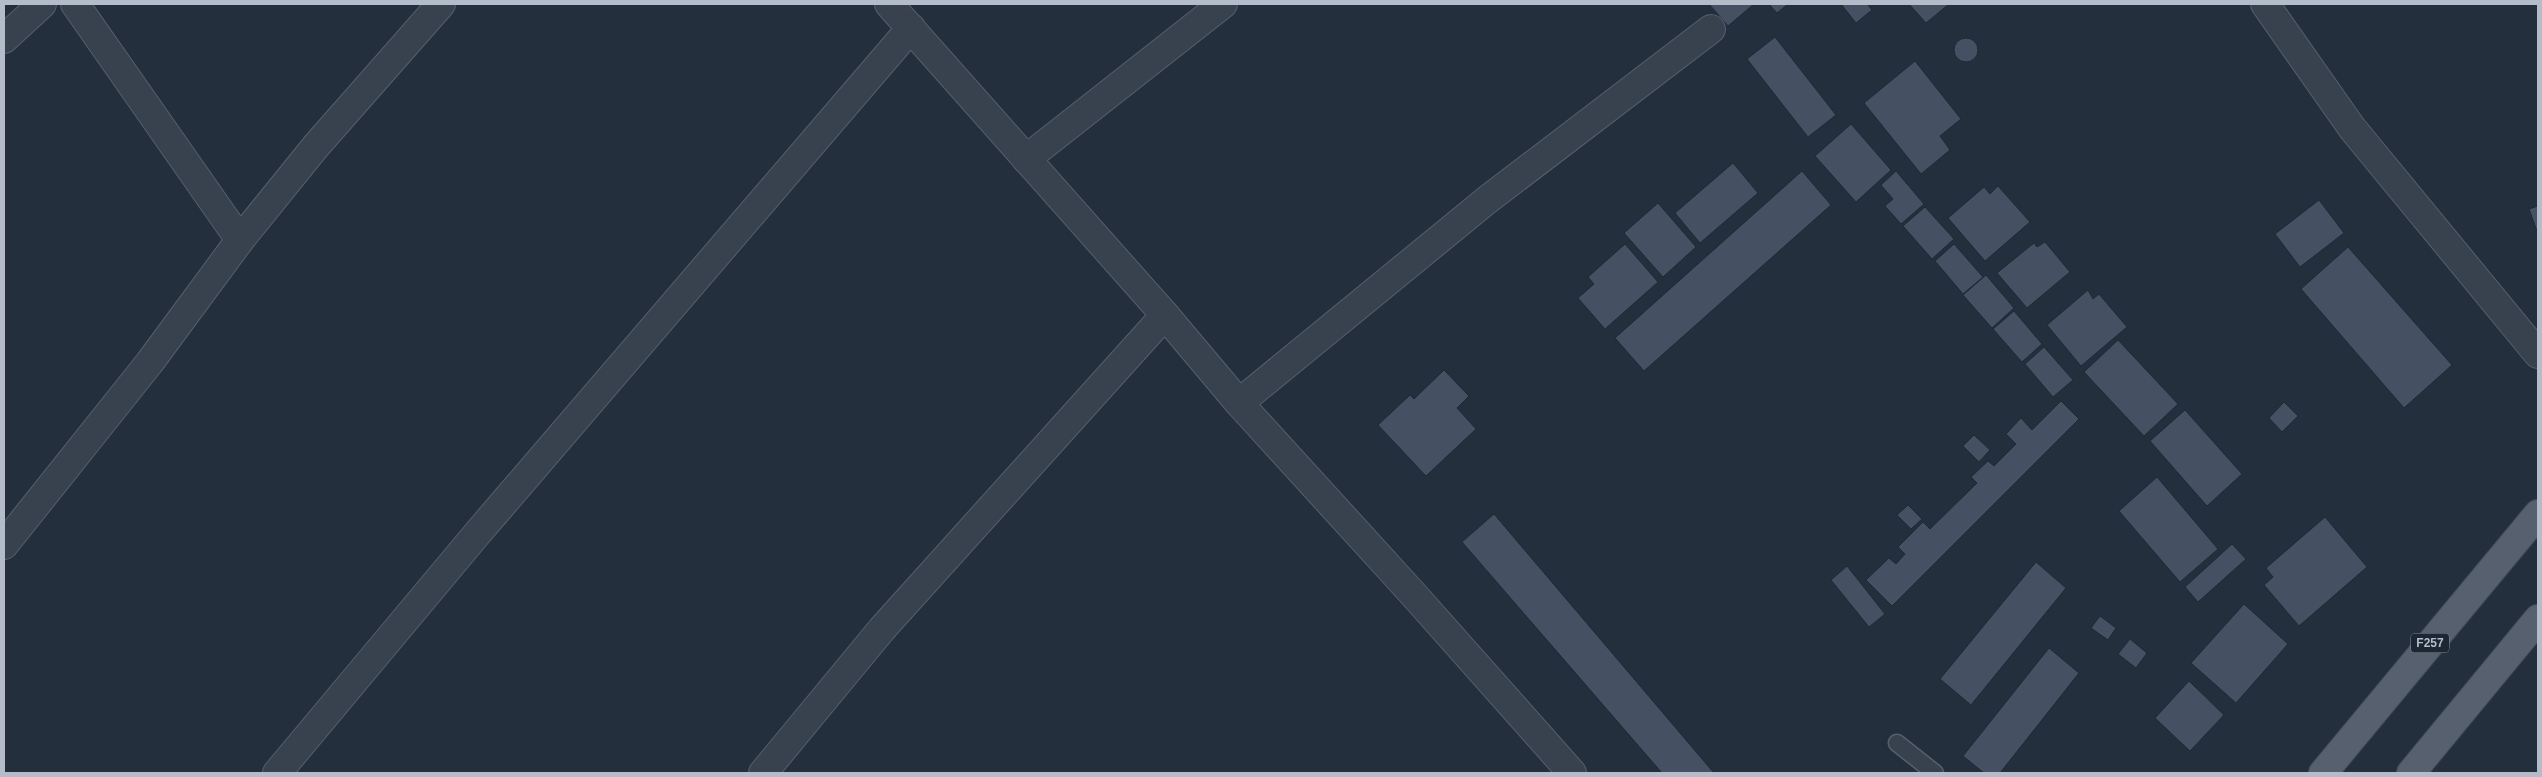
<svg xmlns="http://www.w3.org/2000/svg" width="2542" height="777" font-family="Helvetica,sans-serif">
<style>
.building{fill:#455162;stroke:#1f2835}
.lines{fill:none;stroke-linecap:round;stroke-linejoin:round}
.lane-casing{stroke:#565f6c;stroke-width:19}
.street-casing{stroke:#565f6c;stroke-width:30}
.primary-casing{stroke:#414a57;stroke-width:30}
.lane{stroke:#38414e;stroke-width:16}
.street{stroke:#38414e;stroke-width:28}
.primary{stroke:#56606e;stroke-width:28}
.labels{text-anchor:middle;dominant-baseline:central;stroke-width:4;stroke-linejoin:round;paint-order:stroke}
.shield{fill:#1d2633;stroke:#878f9c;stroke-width:1}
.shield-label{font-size:12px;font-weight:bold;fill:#b4bcc9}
</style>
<rect width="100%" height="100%" fill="#242f3e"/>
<!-- building -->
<g class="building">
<path d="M 1709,4 L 1754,4 L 1728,26 Z"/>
<path d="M 1769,4 L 1788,4 L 1777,13 Z"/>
<path d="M 1841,4 L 1867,4 L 1872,10 L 1856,23 Z"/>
<path d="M 1909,4 L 1949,4 L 1926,23 Z"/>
<path d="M 1775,37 L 1836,115 L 1808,137 L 1747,59 Z"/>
<circle cx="1966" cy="50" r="12"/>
<path d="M 1915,61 L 1961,119 L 1940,136 L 1950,150 L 1921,174 L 1864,103 Z"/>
<path d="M 1851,124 L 1891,170 L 1856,202 L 1815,156 Z"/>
<path d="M 1733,163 L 1758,193 L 1700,243 L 1675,213 Z"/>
<path d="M 1802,171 L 1831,205 L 1644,371 L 1615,338 Z"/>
<path d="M 1896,171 L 1924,204 L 1901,224 L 1885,206 L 1893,199 L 1881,185 Z"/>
<path d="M 1998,186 L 2030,222 L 1985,261 L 1948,218 L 1984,187 L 1990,194 Z"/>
<path d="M 2319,200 L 2344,233 L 2300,267 L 2275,234 Z"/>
<path d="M 1658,203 L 1696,247 L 1663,277 L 1624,233 Z"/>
<path d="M 2538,206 L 2538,234 L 2529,209 Z"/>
<path d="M 1925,207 L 1954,239 L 1932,259 L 1903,226 Z"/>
<path d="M 2045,242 L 2070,272 L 2027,308 L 1997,273 L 2034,243 L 2037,247 Z"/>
<path d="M 1625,244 L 1658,282 L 1605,329 L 1578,298 L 1594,284 L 1588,277 Z"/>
<path d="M 1954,244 L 1983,277 L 1963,294 L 1935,261 Z"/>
<path d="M 2348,247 L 2452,365 L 2404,408 L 2301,289 Z"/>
<path d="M 1986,275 L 2014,308 L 1992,328 L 1963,295 Z"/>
<path d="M 2088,290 L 2093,299 L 2099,294 L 2127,327 L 2081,366 L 2047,325 Z"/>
<path d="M 2014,311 L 2042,344 L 2022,362 L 1993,329 Z"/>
<path d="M 2118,340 L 2178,404 L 2144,436 L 2084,372 Z"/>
<path d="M 2044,347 L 2073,380 L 2053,397 L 2025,364 Z"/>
<path d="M 1444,370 L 1469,396 L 1457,408 L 1476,429 L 1426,476 L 1378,425 L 1410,395 L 1414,399 Z"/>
<path d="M 2061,401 L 2079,419 L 1892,606 L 1866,580 L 1889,558 L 1896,564 L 1905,554 L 1898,547 L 1923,522 L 1930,529 L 1977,483 L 1971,477 L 1988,461 L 1994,466 L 2016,444 L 2006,434 L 2021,418 L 2032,430 Z"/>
<path d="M 2284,402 L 2298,416 L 2282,432 L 2269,418 Z"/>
<path d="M 2185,410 L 2242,474 L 2207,506 L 2150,441 Z"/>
<path d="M 1974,435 L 1990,450 L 1979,462 L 1963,446 Z"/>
<path d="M 2157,477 L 2218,549 L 2180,582 L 2119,511 Z"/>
<path d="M 1908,505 L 1922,519 L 1911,529 L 1897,515 Z"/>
<path d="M 1494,514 L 1714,773 L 1662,773 L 1462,542 Z"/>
<path d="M 2325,517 L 2367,567 L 2299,626 L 2264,585 L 2273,577 L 2266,568 Z"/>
<path d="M 2232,544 L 2246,559 L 2198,602 L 2185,587 Z"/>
<path d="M 2036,562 L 2066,588 L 1971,705 L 1940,679 Z"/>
<path d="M 1847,566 L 1885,614 L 1869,627 L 1831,580 Z"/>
<path d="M 2244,604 L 2288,644 L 2236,703 L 2191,663 Z"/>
<path d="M 2100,616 L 2116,628 L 2108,640 L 2091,628 Z"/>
<path d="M 2130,639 L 2147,653 L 2136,668 L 2118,654 Z"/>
<path d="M 2049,648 L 2079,673 L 2000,773 L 1984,773 L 1963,756 Z"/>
<path d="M 2189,681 L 2224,715 L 2190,751 L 2155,718 Z"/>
</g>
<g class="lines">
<defs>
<path id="lane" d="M 1897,743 L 1935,773"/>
<g id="street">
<path d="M 75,4 L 240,240"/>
<path d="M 889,4 L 1165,315 L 1239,403 L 1414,595 L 1572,773"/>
<path d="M 2265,4 L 2352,128 L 2538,354"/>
<path d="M 4,39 L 42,4"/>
<path d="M 1026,159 L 1223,4"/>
<path d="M 1239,403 L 1487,200 L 1711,29"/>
<path d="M 4,545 L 150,362 L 240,240 L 316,146 L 441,4"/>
<path d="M 277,773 L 476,535 L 911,28"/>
<path d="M 763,773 L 882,629 L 1165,315"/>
</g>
<g id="primary">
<path d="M 2323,773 L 2538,514"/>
<path d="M 2411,773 L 2538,619"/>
</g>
</defs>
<!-- lane casing -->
<use href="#lane" class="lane-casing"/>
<!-- street casing -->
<use href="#street" class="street-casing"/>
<!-- primary casing -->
<use href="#primary" class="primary-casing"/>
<!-- lane -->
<use href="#lane" class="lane"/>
<!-- street -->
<use href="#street" class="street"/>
<!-- primary -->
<use href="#primary" class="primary"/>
</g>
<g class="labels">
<!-- shield labels -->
<rect class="shield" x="2411" y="633.5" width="38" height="19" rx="4"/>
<g class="shield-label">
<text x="2430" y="643">F257</text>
</g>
</g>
<!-- border -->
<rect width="2542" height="777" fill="none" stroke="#b4bcc9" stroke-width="10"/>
</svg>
